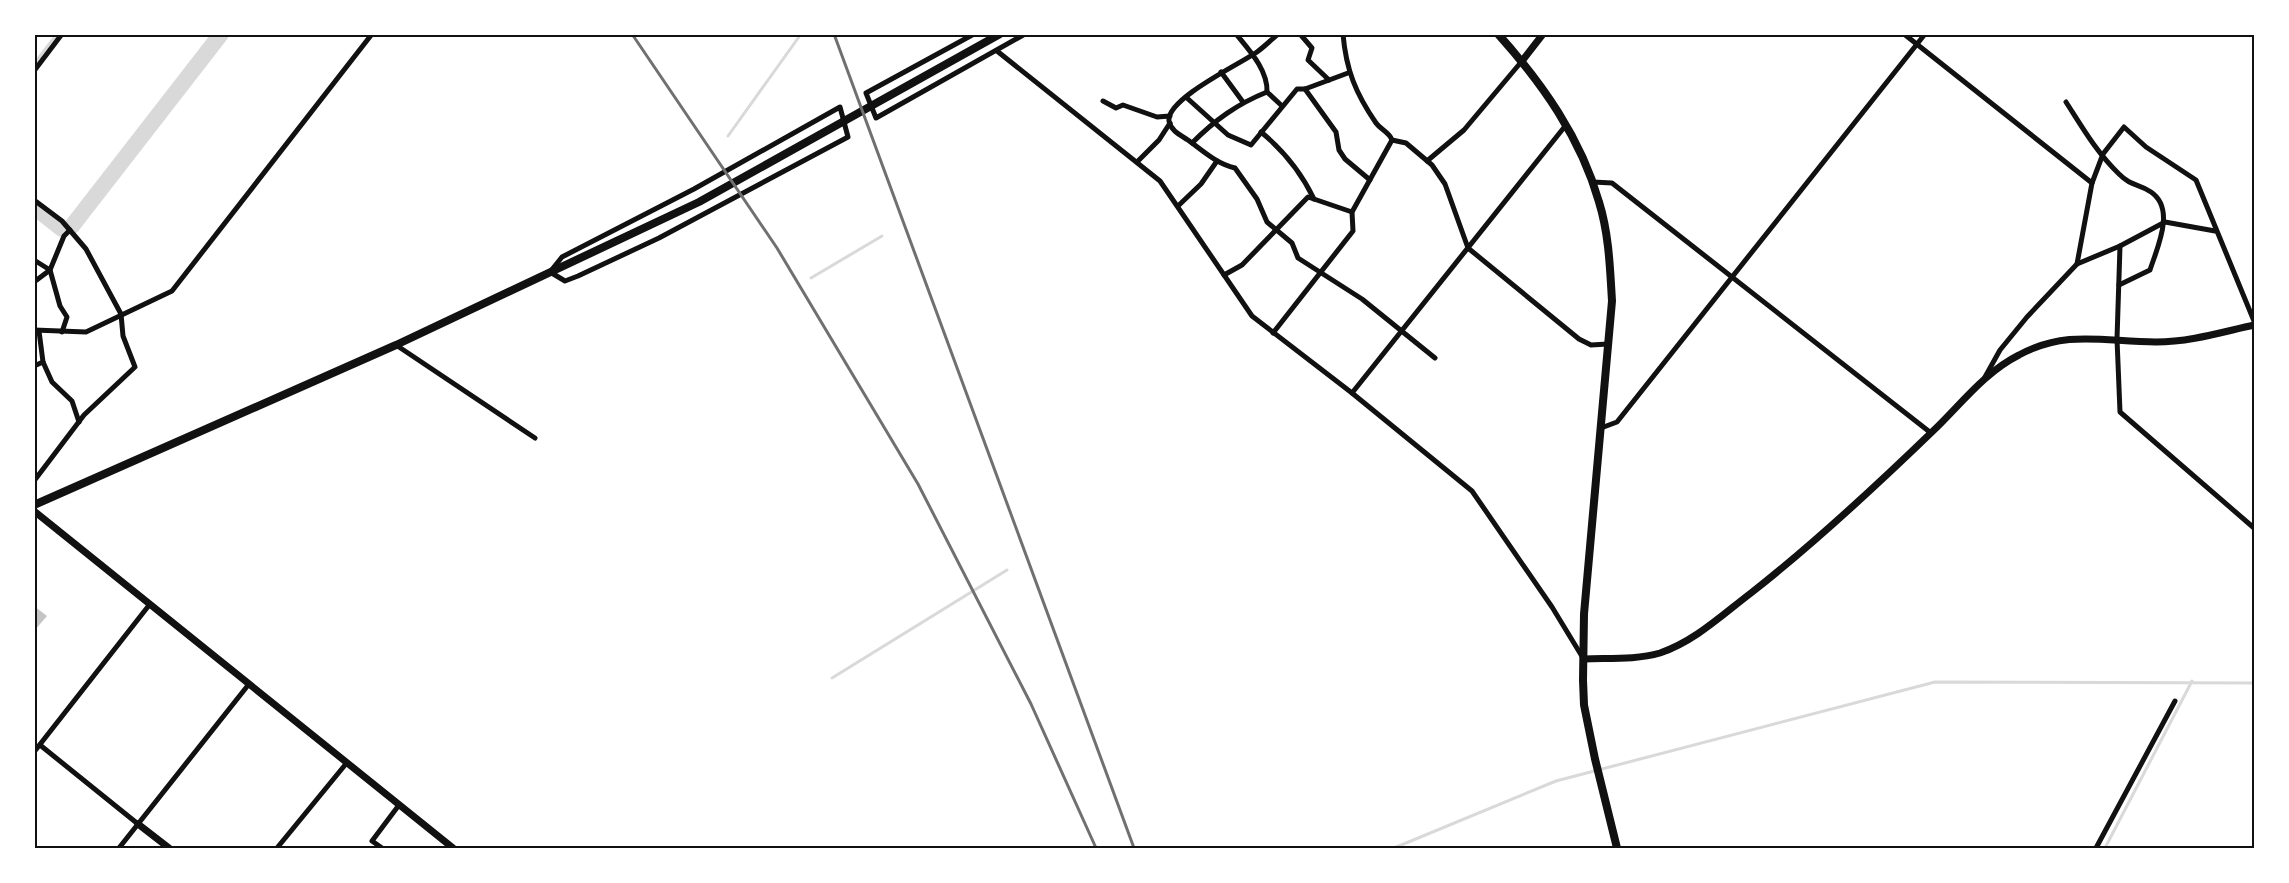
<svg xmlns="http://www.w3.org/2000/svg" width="2289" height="883" font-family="Roboto,sans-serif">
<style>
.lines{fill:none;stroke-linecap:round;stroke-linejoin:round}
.stream{stroke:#d9d9d9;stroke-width:3}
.river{stroke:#d9d9d9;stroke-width:16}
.building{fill:#c4c4c4}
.minor{stroke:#111;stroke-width:5}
.tertiary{stroke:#111;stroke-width:7}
.secondary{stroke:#111;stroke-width:8}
.primary{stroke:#111;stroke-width:8}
.rail{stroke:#707070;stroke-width:3}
.neatline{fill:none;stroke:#111;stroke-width:2}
</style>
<rect width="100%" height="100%" fill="#fff"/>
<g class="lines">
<!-- stream -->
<g class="stream">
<path d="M 34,64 L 57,34"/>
<path d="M 728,136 L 801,34"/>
<path d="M 811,278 L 882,236"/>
<path d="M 832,678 L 1007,570"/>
<path d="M 1394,848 L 1556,781 L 1935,682 L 2254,683"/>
<path d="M 2105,848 L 2192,681"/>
</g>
<!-- river -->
<g class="river">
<path d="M 34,207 L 62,229"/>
<path d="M 72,226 L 221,34"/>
</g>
</g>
<!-- building -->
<path class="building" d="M 34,606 L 47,616 L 34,631 Z"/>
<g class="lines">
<!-- minor -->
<g class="minor">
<path d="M 974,34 L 866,93 L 876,118 L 1025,34"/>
<path d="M 1236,34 C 1249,50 1268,70 1267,92"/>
<path d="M 1278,34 C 1271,40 1264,47 1257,52 C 1240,64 1166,99 1169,121 C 1171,131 1180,135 1188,140 C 1203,151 1217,164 1235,168 L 1257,199 L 1267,222 L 1292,243 L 1298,258 L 1362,299 L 1435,358"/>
<path d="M 1300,34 L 1312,48 L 1308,60 L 1329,80"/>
<path d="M 1343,34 C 1346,70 1356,94 1376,123 C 1381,130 1389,132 1392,140 L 1406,143 L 1432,165 L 1445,184 L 1468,248 L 1579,339 L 1591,345 L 1608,344"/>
<path d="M 1904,34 L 2092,183"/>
<path d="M 997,51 L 1160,181 L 1252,316 L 1352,393 L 1472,491 L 1552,607 L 1583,658"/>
<path d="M 34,71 L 62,34"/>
<path d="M 1221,72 L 1243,102"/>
<path d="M 1305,89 L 1336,132 L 1339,150 L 1345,159 L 1370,180"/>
<path d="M 1187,98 L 1228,135 L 1251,145 L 1297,89 L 1305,89 L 1348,73"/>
<path d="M 1103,101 L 1116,108 L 1123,105 L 1157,117 L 1170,116"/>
<path d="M 2066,102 C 2082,127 2097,153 2119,174 C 2132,187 2138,183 2151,192 C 2176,209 2157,248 2150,270 L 2119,285"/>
<path d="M 840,107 L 848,137 L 659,238 L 578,276 L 565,281 L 550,272 L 562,257 L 694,189 Z"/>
<path d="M 1261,132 C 1283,150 1301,172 1314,199"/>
<path d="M 1192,143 C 1215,120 1237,104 1267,92 L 1281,105"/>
<path d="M 1138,161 L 1159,140 L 1170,123"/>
<path d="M 1427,161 L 1464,130 L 1522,61"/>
<path d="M 1593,182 L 1612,183 L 1931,433"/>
<path d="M 34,200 L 62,221 L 86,249 L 121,314 L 123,336 L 135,367 L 84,415 L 34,481"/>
<path d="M 1178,206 L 1201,184 L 1217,161"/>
<path d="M 2120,246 L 2117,339 L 2120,412 L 2254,528"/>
<path d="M 34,260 L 50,270 L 60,306 L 67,317 L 62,332"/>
<path d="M 2077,264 L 2120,246 L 2165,222 L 2215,231"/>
<path d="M 1224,275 L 1242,265 L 1308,197 L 1352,212"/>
<path d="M 34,282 L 50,270 L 64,236 L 70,230"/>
<path d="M 34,330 L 86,332 L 172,291 L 372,34"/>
<path d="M 39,331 L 43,362 L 52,382 L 72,401 L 79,422"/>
<path d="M 1273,333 L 1353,231 L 1352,212 L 1392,140"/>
<path d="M 396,345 L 535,438"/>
<path d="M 34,366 L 43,362"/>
<path d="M 1985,377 L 2000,350 L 2027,317 L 2077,264 L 2092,183 L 2103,154 L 2124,127 L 2146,147 L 2196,180 L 2254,321"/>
<path d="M 1352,393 L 1566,125"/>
<path d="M 1601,428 L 1617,422 L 1925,34"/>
<path d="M 40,745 L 138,824"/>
<path d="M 34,752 L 150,604"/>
<path d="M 119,848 L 249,684"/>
<path d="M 277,848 L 345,765"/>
<path d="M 382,848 L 372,841 L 399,805"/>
<path d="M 2096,848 L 2175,701"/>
</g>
<!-- tertiary -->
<g class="tertiary">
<path d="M 1522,61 L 1543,34"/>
<path d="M 34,511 L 453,848"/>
<path d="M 1584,659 C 1609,658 1636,660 1660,653 C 1695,641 1722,615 1751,593 C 1815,543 1875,487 1934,430 C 1961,404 1985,372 2019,355 C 2067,329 2105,342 2156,342 C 2190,342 2222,332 2254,325"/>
<path d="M 138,824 L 169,848"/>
</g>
<!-- secondary -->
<path class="secondary" d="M 1498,34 C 1542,83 1581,138 1599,202 C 1609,234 1610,268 1612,301 L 1584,614 L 1583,680 L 1584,705 L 1595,759 L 1617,848"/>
<!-- primary -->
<path class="primary" d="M 34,505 L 396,345 L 699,202 L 1000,34"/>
<!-- rail -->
<g class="rail">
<path d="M 632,34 L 777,248 L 918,484 L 1031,704 L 1096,848"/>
<path d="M 834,34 L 1134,848"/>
</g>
</g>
<!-- border -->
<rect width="2289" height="883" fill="none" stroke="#ffffff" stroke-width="72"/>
<rect x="36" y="36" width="2217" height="811" class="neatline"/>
</svg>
